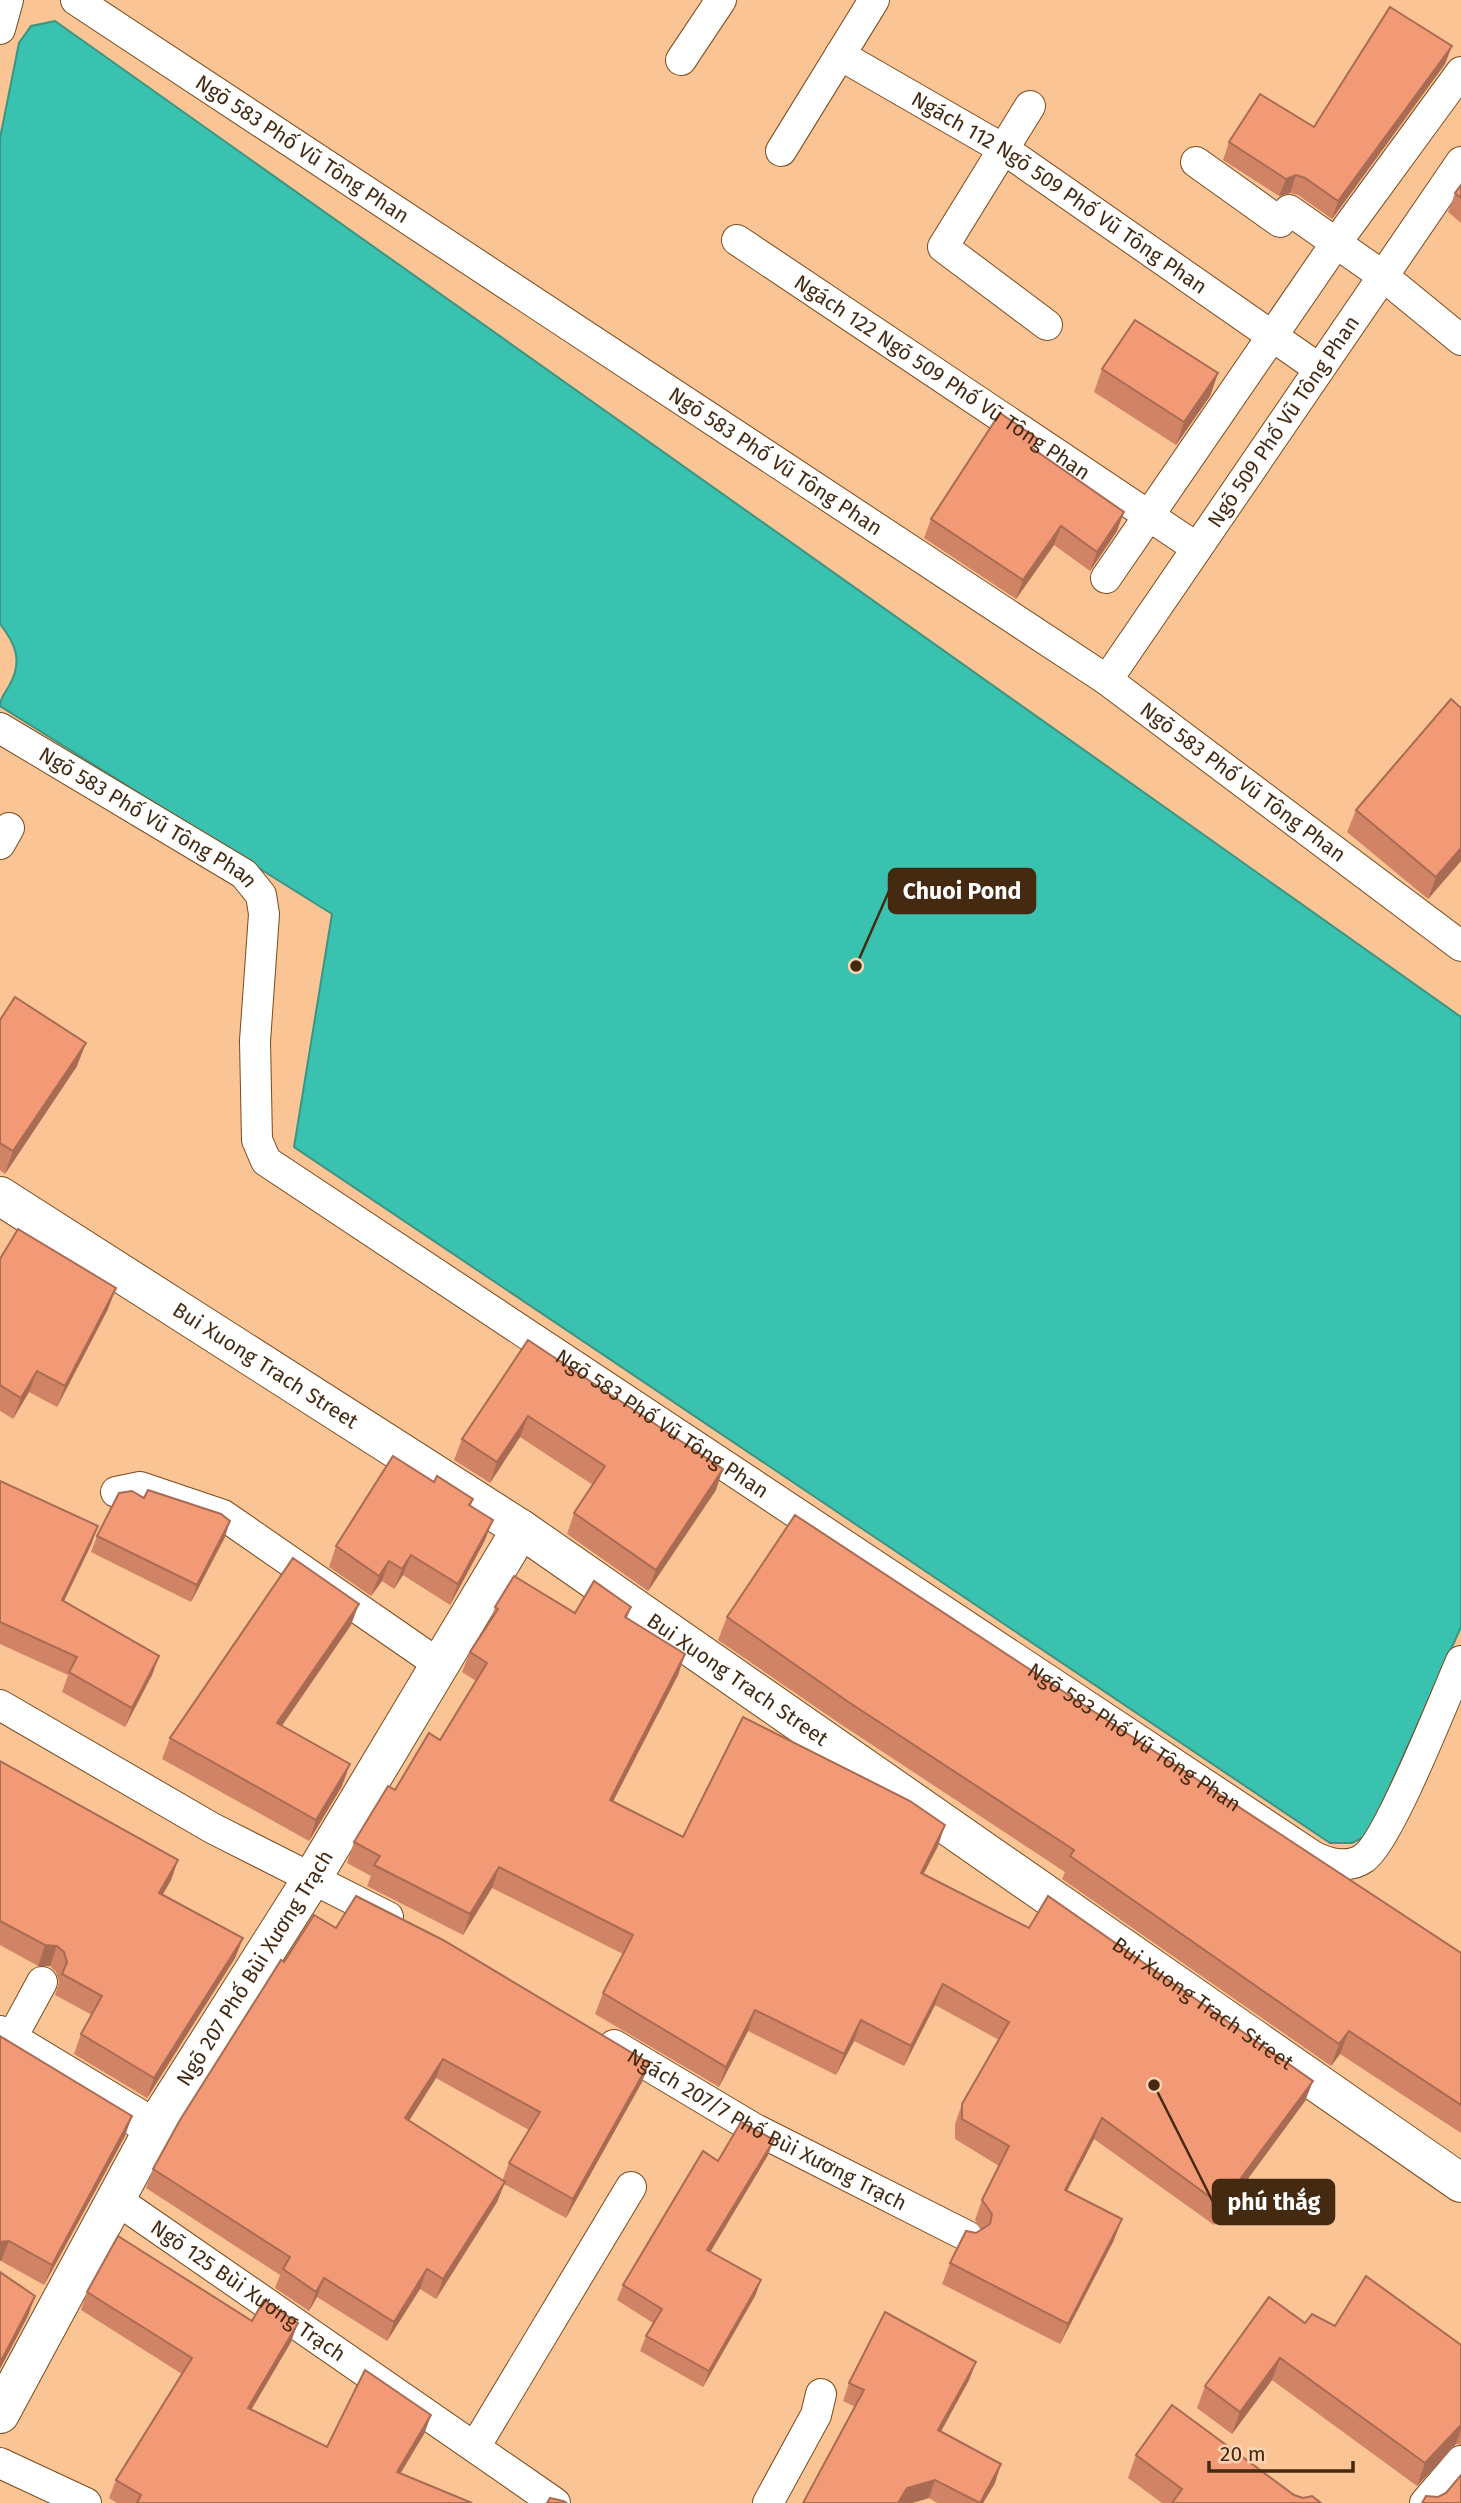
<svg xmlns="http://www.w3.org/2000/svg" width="1461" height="2503" font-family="'Fira Sans',sans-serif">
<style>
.water{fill:#3ac2b0;stroke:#3d9480;stroke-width:2}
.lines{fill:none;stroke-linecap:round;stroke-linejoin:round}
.service-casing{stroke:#794b1d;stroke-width:32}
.minor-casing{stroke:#794b1d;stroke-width:40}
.tertiary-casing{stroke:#794b1d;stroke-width:40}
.service{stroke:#fff;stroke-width:30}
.minor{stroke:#fff;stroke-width:38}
.tertiary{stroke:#fff;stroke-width:38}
.wall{fill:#d08465;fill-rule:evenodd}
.shaded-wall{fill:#a96b53}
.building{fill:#f29976;stroke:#a96b53;stroke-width:2}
.labels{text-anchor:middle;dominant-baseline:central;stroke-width:5;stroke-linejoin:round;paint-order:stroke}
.street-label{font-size:21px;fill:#442a11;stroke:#fdd4b1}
.leader{fill:none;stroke:#442a11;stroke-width:2.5}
.callout-dot{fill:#442a11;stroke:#fdd4b1;stroke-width:2.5}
.callout{fill:#442a11;stroke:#442a11;stroke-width:2.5}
.callout-label{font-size:23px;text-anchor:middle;font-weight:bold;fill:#fff}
</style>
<rect width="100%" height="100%" fill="#fac495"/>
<!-- water -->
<path class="water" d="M 55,21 L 1461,1017 L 1461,1627 L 1368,1835 L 1352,1843 L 1330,1843 L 294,1147 L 332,914 L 0,706 C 0,698 5,693 9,686 C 23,662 16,644 0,624 L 0,138 L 19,43 L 31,26 Z"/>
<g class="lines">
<defs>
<g id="service">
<path id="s1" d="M 76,0 L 1107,680 L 1461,946"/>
<path d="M 0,29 L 8,0"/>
<path id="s2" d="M 840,55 L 1005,150 L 1318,368"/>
<path d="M 681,60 L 721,0"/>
<path d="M 1030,106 L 943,247 L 1047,325"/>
<path d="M 781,151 L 874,0"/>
<path d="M 1196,162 L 1280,222 L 1289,210 L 1383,276 L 1461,340"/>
<path id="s3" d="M 737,240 L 1197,548"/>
<path d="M 1106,578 L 1336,243 L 1461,72"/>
<path id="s4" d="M 1107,680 L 1461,162"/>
<path id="s5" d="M 0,728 L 244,874 L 261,895 L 264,914 L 255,1041 L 257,1140 L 266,1161 L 1313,1856 C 1328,1864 1349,1869 1364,1858 C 1389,1841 1445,1697 1461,1661"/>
<path d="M 0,844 L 9,828"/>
<path d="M 116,1492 L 140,1487 L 223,1515 L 440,1665"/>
<path d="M 0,1705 L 212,1828 L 388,1917"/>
<path d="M 10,2041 L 42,1982"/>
<path id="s6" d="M 614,2045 L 753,2128 L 967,2236"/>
<path id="s7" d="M 114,2198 L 555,2503"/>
<path d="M 475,2447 L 631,2187"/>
<path d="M 0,2463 L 86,2503"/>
<path d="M 768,2503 L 816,2415 L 821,2394"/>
<path d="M 1425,2503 L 1461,2461"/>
</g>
<g id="minor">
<path d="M 0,2035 L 154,2128"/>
<path id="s8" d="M 0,2414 L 154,2128 L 311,1880 L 521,1529"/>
</g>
<g id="tertiary">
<path id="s9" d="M 0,1196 L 521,1529 L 1461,2183"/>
</g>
</defs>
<!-- service casing -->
<use href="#service" class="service-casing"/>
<!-- minor casing -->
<use href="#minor" class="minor-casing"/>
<!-- tertiary casing -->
<use href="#tertiary" class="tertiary-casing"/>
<!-- service -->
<use href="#service" class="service"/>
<!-- minor -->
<use href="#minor" class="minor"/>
<!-- tertiary -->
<use href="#tertiary" class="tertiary"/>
</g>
<!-- wall -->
<g class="wall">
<path d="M 1445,64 L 1332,219 L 1298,195 L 1290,193 L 1279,196 L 1223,160 L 1229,142 L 1314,127 Z"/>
<path d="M 1461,185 L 1461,223 L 1448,212 L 1455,193 Z"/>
<path d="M 1102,369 L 1218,373 L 1210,396 L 1176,445 L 1094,392 Z"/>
<path d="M 1035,450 L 1117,531 L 1090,571 L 1054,545 L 1016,599 L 924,538 L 931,519 Z"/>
<path d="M 1461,708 L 1461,861 L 1428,899 L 1347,832 L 1356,810 Z"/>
<path d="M 0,1020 L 77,1066 L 5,1174 L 0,1170 Z"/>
<path d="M 0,1259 L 108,1309 L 57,1407 L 29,1392 L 13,1419 L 0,1411 Z"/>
<path d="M 528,1340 L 716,1490 L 648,1591 L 567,1534 L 574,1513 L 593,1485 L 520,1437 L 490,1483 L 454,1460 L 462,1439 Z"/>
<path d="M 0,1481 L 98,1526 L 91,1545 L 64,1601 L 159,1656 L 152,1675 L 125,1727 L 62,1692 L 68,1675 L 0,1644 Z"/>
<path d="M 434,1482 L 473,1499 L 471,1505 L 485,1540 L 450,1605 L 403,1575 L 394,1589 L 382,1581 L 371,1596 L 329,1567 L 336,1546 Z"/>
<path d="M 97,1536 L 225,1537 L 191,1602 L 91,1552 Z"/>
<path d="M 495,1607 L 575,1613 L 631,1607 L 627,1618 L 685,1654 L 678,1675 L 613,1801 L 683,1837 L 938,1846 L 923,1875 L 1313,2081 L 1305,2101 L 1214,2225 L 1094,2139 L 1067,2191 L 1114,2240 L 1060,2344 L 942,2284 L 950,2263 L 976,2233 L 981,2230 L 975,2220 L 982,2200 L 999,2166 L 955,2139 L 955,2124 L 962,2104 L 999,2040 L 935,2005 L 904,2066 L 854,2041 L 836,2075 L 748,2031 L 719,2087 L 595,2014 L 603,1993 L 623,1954 L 492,1888 L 463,1935 L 367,1886 L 371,1876 L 347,1863 L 354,1842 L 395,1790 L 440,1740 L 476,1681 L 462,1672 L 470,1652 L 490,1621 Z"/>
<path d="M 727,1617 L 1461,1953 L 1461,2133 L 1340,2054 L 1331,2066 L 1062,1879 L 1065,1872 L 839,1723 L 718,1640 Z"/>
<path d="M 351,1625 L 282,1726 L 342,1786 L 309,1841 L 162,1759 L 170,1738 Z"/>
<path d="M 0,1761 L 178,1860 L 171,1880 L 163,1894 L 243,1938 L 235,1958 L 147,2098 L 74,2054 L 81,2034 L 92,2015 L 55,1995 L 59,1982 L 56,1972 L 50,1966 L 38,1966 L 0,1945 Z"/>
<path d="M 284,1962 L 649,2063 L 642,2082 L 566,2218 L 504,2184 L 497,2202 L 436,2299 L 420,2289 L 387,2341 L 317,2297 L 309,2311 L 275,2288 L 280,2275 L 146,2188 L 153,2169 ZM 436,2078 L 529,2130 L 509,2163 L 502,2181 L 409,2121 Z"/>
<path d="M 0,2036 L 125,2136 L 44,2285 L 1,2261 Z"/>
<path d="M 768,2155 L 710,2252 L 761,2280 L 755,2296 L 703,2387 L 640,2351 L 646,2336 L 653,2323 L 617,2300 L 623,2285 L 718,2161 Z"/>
<path d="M 87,2292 L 252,2321 L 291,2342 L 251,2410 L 327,2447 L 431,2415 L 424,2434 L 401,2473 L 472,2503 L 117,2503 L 109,2498 L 116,2480 L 182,2374 L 81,2310 Z"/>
<path d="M 1305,2323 L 1335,2326 L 1461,2345 L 1461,2445 L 1456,2444 L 1417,2486 L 1272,2380 L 1232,2434 L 1197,2408 L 1205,2386 Z"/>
<path d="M 976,2362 L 969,2380 L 941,2431 L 995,2483 L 983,2503 L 937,2503 L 929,2498 L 912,2503 L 803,2503 L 855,2407 L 843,2401 L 849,2383 Z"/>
<path d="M 1136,2455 L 1294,2495 L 1321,2503 L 1162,2503 L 1128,2478 Z"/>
</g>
<!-- shaded-wall -->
<g class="shaded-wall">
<path d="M 1452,46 L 1445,64 L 1332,219 L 1338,201 Z"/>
<path d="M 1296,175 L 1290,193 L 1279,196 L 1286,179 Z"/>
<path d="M 1218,373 L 1210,396 L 1176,445 L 1184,422 Z"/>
<path d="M 1124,512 L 1117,531 L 1090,571 L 1097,552 Z"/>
<path d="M 1061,526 L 1054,545 L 1016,599 L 1023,580 Z"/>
<path d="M 1461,848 L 1461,861 L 1428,899 L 1436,877 Z"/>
<path d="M 86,1043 L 77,1066 L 5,1174 L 13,1151 Z"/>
<path d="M 116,1288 L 108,1309 L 57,1407 L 65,1386 Z"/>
<path d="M 37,1371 L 29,1392 L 13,1419 L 21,1398 Z"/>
<path d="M 528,1416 L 520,1437 L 490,1483 L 497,1462 Z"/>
<path d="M 723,1469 L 716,1490 L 648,1591 L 656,1570 Z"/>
<path d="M 493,1520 L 485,1540 L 450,1605 L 458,1584 Z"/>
<path d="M 230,1521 L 225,1537 L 191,1602 L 197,1585 Z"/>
<path d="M 98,1526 L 91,1545 L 55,1619 L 62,1600 Z"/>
<path d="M 411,1555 L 403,1575 L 394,1589 L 402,1569 Z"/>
<path d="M 389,1561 L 382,1581 L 371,1596 L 379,1576 Z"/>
<path d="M 359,1604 L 351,1625 L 269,1744 L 277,1723 Z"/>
<path d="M 685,1654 L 678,1675 L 603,1821 L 610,1800 Z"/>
<path d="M 159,1656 L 152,1675 L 125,1727 L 132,1708 Z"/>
<path d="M 350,1764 L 342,1786 L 309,1841 L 316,1820 Z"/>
<path d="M 945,1825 L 938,1846 L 913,1894 L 921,1873 Z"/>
<path d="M 178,1860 L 171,1880 L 152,1913 L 159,1893 Z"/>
<path d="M 499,1867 L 492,1888 L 463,1935 L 470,1914 Z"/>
<path d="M 243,1938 L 235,1958 L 147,2098 L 154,2078 Z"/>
<path d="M 45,1945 L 57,1946 L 50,1966 L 38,1966 Z"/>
<path d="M 943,1984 L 935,2005 L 904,2066 L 911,2046 Z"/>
<path d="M 755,2010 L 748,2031 L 719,2087 L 726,2067 Z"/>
<path d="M 861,2020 L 854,2041 L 836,2075 L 844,2054 Z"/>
<path d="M 1349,2031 L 1340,2054 L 1331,2066 L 1339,2044 Z"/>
<path d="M 443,2059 L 436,2078 L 398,2138 L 405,2118 Z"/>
<path d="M 649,2063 L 642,2082 L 566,2218 L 573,2199 Z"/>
<path d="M 1313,2081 L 1305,2101 L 1214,2225 L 1221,2205 Z"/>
<path d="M 132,2116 L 125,2136 L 44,2285 L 52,2265 Z"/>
<path d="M 1102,2118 L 1094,2139 L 1057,2210 L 1065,2190 Z"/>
<path d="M 774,2140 L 768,2155 L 702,2266 L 707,2250 Z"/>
<path d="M 505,2182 L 497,2202 L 436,2299 L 443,2279 Z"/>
<path d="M 1122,2219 L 1114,2240 L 1060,2344 L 1068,2324 Z"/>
<path d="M 9,2241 L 1,2261 L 0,2261 L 0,2242 Z"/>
<path d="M 427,2269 L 420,2289 L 387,2341 L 394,2322 Z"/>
<path d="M 324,2278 L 317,2297 L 309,2311 L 316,2292 Z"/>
<path d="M 761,2280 L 755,2296 L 703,2387 L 709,2371 Z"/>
<path d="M 35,2296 L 28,2316 L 0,2369 L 0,2363 Z"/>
<path d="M 298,2323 L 291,2342 L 241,2427 L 248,2408 Z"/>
<path d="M 1280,2358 L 1272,2380 L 1232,2434 L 1240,2412 Z"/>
<path d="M 976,2362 L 969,2380 L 932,2448 L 938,2430 Z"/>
<path d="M 431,2415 L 424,2434 L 390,2490 L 397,2472 Z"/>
<path d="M 1461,2425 L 1461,2430 L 1456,2444 L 1417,2486 L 1425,2463 Z"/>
<path d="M 1001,2464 L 995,2483 L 983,2503 L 980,2503 Z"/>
<path d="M 935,2480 L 929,2498 L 912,2503 L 898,2503 L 907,2488 Z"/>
</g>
<!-- building -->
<g class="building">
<path d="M 1390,7 L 1452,46 L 1338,201 L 1305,178 L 1296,175 L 1286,179 L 1229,142 L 1260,94 L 1314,127 Z"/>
<path d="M 1461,185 L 1461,198 L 1455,193 Z"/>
<path d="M 1135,320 L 1218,373 L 1184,422 L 1102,369 Z"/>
<path d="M 1000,413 L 1038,439 L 1032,448 L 1124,512 L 1097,552 L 1061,526 L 1023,580 L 931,519 Z"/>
<path d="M 1451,699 L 1461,708 L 1461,848 L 1436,877 L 1356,810 Z"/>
<path d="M 15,997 L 86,1043 L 13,1151 L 0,1143 L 0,1020 Z"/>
<path d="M 18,1229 L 116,1288 L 65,1386 L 37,1371 L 21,1398 L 0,1385 L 0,1259 Z"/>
<path d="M 528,1340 L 723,1469 L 656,1570 L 574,1513 L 605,1466 L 528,1416 L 497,1462 L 462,1439 Z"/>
<path d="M 393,1456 L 434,1482 L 437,1476 L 473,1499 L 469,1505 L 493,1520 L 458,1584 L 411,1555 L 402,1569 L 389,1561 L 379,1576 L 336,1546 Z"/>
<path d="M 0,1481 L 98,1526 L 62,1600 L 159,1656 L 132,1708 L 69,1672 L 77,1657 L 0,1622 Z"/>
<path d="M 148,1490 L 221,1514 L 230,1521 L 197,1585 L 97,1536 L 119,1493 L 132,1491 L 144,1498 Z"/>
<path d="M 795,1515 L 1461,1953 L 1461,2105 L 1349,2031 L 1339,2044 L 1070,1856 L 1074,1850 L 847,1701 L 727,1617 Z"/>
<path d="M 293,1558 L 359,1604 L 277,1723 L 350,1764 L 316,1820 L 170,1738 Z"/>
<path d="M 514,1576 L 575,1613 L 594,1581 L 631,1607 L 625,1617 L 685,1654 L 610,1800 L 683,1837 L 743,1717 L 910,1801 L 945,1825 L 921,1873 L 1029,1928 L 1048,1896 L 1313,2081 L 1221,2205 L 1102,2118 L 1065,2190 L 1122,2219 L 1068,2324 L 950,2263 L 966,2231 L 976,2233 L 990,2224 L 992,2214 L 982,2200 L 1009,2146 L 962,2119 L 962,2104 L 1009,2022 L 943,1984 L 911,2046 L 861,2020 L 844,2054 L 755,2010 L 726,2067 L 603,1993 L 633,1935 L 499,1867 L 470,1914 L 374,1865 L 380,1856 L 354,1842 L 388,1786 L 395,1790 L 429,1733 L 440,1740 L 487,1663 L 470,1652 L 498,1609 L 495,1607 Z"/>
<path d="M 0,1761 L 178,1860 L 159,1893 L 243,1938 L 154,2078 L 81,2034 L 102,1996 L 62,1974 L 67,1962 L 64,1952 L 57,1946 L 45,1945 L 0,1921 Z"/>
<path d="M 356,1896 L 443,1940 L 649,2063 L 573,2199 L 509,2163 L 540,2112 L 443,2059 L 405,2118 L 505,2182 L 443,2279 L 427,2269 L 394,2322 L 324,2278 L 316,2292 L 283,2269 L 290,2257 L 153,2169 L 180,2120 L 281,1960 L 284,1962 L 314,1915 L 336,1928 Z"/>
<path d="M 0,2036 L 132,2116 L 52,2265 L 9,2241 L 0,2242 Z"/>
<path d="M 741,2122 L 774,2140 L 707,2250 L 761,2280 L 709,2371 L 646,2336 L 662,2309 L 623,2285 L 703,2151 L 718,2161 Z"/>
<path d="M 118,2236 L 252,2321 L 264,2300 L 298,2323 L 248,2408 L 327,2447 L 365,2370 L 431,2415 L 397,2472 L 472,2503 L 137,2503 L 141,2495 L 116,2480 L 192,2358 L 87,2292 Z"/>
<path d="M 0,2272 L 35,2296 L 0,2363 Z"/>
<path d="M 1366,2276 L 1461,2345 L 1461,2425 L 1425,2463 L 1280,2358 L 1240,2412 L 1205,2386 L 1269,2297 L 1305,2323 L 1312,2314 L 1335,2326 Z"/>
<path d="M 885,2312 L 976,2362 L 938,2430 L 1001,2464 L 980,2503 L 935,2480 L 907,2488 L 898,2503 L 803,2503 L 864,2390 L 849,2383 Z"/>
<path d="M 1172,2405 L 1294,2495 L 1303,2498 L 1312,2496 L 1321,2503 L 1172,2503 L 1182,2489 L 1136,2455 Z"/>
<path d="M 1461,2475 L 1461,2503 L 1422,2503 L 1426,2496 L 1438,2497 L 1446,2493 Z"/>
<path d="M 550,2498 L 563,2501 L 567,2503 L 547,2503 Z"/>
</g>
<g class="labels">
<!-- street labels -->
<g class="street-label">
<text stroke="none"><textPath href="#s1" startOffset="271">Ngõ 583 Phố Vũ Tông Phan</textPath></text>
<text stroke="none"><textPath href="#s2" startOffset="259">Ngách 112 Ngõ 509 Phố Vũ Tông Phan</textPath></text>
<text stroke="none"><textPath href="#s3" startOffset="247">Ngách 122 Ngõ 509 Phố Vũ Tông Phan</textPath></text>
<text stroke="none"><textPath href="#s4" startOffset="313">Ngõ 509 Phố Vũ Tông Phan</textPath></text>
<text stroke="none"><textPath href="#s1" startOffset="838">Ngõ 583 Phố Vũ Tông Phan</textPath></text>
<text stroke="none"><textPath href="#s1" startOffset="1405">Ngõ 583 Phố Vũ Tông Phan</textPath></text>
<text stroke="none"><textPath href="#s5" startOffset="173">Ngõ 583 Phố Vũ Tông Phan</textPath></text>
<text stroke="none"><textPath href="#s9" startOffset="315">Bui Xuong Trach Street</textPath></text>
<text stroke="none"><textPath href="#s5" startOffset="1055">Ngõ 583 Phố Vũ Tông Phan</textPath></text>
<text stroke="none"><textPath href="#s9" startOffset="882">Bui Xuong Trach Street</textPath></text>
<text stroke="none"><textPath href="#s5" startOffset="1622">Ngõ 583 Phố Vũ Tông Phan</textPath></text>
<text stroke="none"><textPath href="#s8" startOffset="514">Ngõ 207 Phố Bùi Xương Trạch</textPath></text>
<text stroke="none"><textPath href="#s9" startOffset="1449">Bui Xuong Trach Street</textPath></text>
<text stroke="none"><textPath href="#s6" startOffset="175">Ngách 207/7 Phố Bùi Xương Trạch</textPath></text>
<text stroke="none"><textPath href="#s7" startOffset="163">Ngõ 125 Bùi Xương Trạch</textPath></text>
</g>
</g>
<!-- callouts -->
<path class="leader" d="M856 966L889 891M1154 2085L1213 2202"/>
<g class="callout-dot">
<circle cx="856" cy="966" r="7"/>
<circle cx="1154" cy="2085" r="7"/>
</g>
<g class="callout">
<rect x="889" y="869" width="146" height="44" rx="7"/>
<rect x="1213" y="2180" width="121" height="44" rx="7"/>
</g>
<g class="callout-label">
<text x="962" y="899">Chuoi Pond</text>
<text x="1274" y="2210">phú thắg</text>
</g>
<!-- scale -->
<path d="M1209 2461v10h144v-10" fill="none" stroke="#442a11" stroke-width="3.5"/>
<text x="1220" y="2461" font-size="21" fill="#442a11" stroke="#fdd4b1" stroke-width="5" paint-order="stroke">20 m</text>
</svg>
